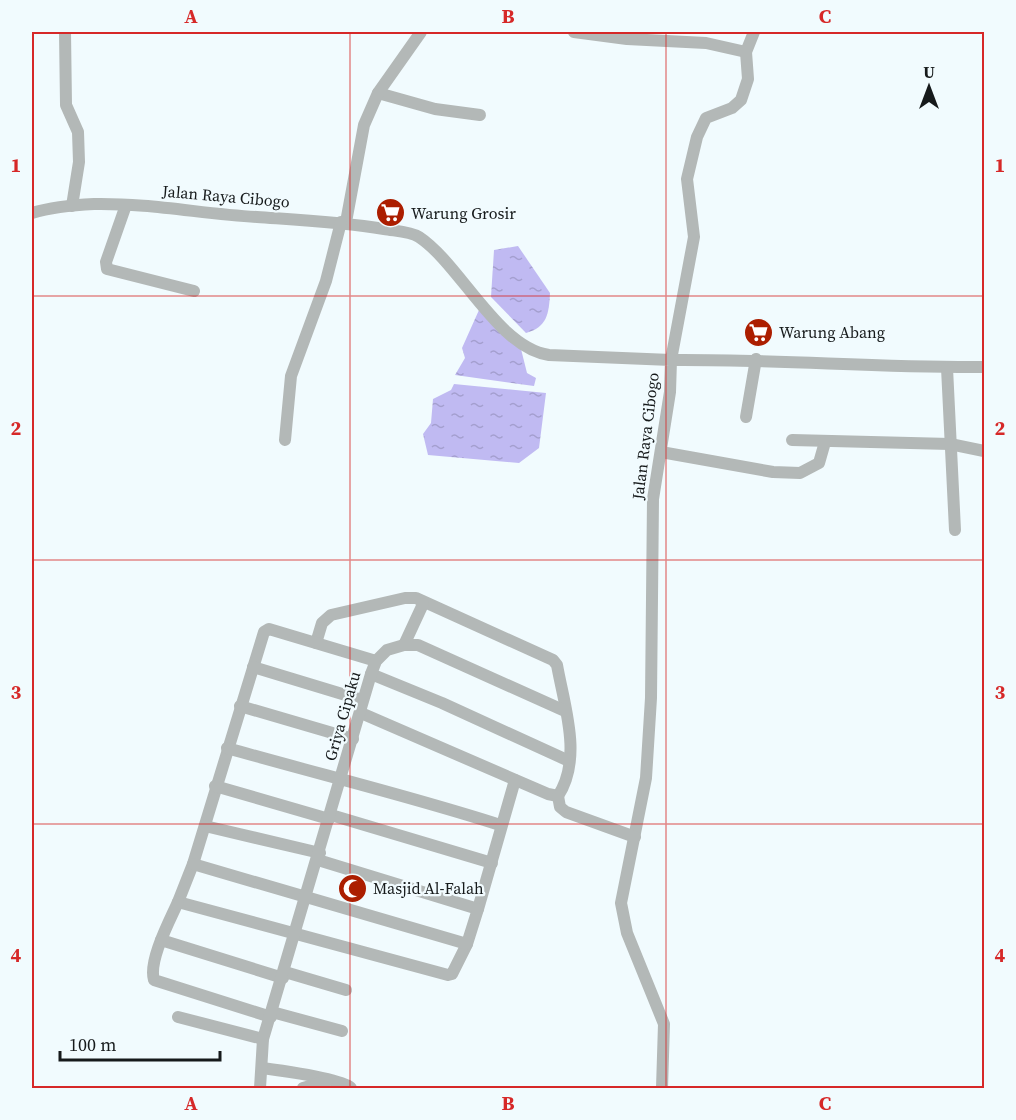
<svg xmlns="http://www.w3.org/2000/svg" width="1016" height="1120" font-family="'Source Serif 4',serif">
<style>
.water{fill:url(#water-ripples)}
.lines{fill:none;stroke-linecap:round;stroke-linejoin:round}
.minor{stroke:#b3b8b7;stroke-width:12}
.grid{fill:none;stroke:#d62828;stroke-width:1.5;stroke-opacity:0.55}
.labels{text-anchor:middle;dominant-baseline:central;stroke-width:4.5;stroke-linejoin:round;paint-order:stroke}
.street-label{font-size:16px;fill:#161a1b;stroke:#f1fbfe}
.poi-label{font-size:16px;fill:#161a1b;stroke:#f1fbfe;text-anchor:start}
.neatline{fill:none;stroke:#d62828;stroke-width:2}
.grid-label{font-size:20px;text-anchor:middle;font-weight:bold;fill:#d62828}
</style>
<defs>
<pattern id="water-ripples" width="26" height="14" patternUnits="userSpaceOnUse" patternTransform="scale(1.5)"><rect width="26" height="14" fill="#c0baf2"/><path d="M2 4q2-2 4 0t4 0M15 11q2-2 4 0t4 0" fill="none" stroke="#a49fcf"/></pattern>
</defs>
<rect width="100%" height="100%" fill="#f1fbfe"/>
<!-- water -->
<g class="water">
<path d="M 518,246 L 550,293 C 549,314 547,327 526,333 L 491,297 L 494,250 Z"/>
<path d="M 479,310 L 521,349 L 527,373 L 536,378 L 534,386 L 455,375 L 465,358 L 462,348 Z"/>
<path d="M 454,384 L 546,393 L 539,448 L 519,463 L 428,455 L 423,434 L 431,423 L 433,399 L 451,390 Z"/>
</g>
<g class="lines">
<!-- minor -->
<g class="minor">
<path d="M 65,32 L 66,105 L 78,132 L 79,162 L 72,206"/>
<path d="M 574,32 L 627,39 L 706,43 L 746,52"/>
<path d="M 754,32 L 746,52 L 748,79 L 741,100 L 732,108 L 706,118 L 697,137 L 687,179 L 694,237 L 671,360 C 776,359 880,368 984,367"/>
<path d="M 378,93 L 435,109 L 480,115"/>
<path d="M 126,205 L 106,262 L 107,269 L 194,291"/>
<path d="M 32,213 C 52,207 73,205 94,204 C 149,203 203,214 257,217 C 300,220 341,222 384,229 C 395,231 410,231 419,237 C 460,264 498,348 549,355 L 671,360 L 670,392 L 653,499 L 651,698 L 646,778 L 621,903 L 627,933 L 664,1024 L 662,1088"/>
<path d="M 346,222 L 364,125 L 378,93 L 421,32"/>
<path d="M 947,368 L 955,530"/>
<path d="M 746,417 L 756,359"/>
<path d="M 285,440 L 291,376 L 326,281 L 341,222"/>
<path d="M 792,440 L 950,444 L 984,451"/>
<path d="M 661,452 L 773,472 L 800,473 L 819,463 L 825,442"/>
<path d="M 316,643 L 322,623 L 331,615 L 405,598 L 416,598 L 553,660 L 557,665 C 564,705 583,758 558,796 L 548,794 L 361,713"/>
<path d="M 404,645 L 423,604"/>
<path d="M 376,661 L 269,629 L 264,632 L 193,864 L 178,902 L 448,975 L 452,974 L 467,944"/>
<path d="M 253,667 L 362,700"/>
<path d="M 371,674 L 442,703 L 569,761"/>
<path d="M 240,706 L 353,739"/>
<path d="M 227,748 C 318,774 410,796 500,825"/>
<path d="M 215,786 L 329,819"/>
<path d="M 558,796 L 560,807 L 566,812 L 635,837"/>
<path d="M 331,815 L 492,863"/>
<path d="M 205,826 L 320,853"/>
<path d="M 318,860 L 478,909 L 515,780"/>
<path d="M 193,864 L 467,944 L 478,909"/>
<path d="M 178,902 C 170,920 148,961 154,980 L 271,1017"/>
<path d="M 161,940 L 283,978"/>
<path d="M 285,972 L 346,990"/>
<path d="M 272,1012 L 342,1031"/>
<path d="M 178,1017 L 263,1039"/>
<path d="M 262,1068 C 277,1070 345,1079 351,1088"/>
<path d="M 260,1088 L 263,1039 L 371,674 L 376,661 L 387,650 L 404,645 L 418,645 L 565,711"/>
<path d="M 303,1088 L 327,1081"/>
</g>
</g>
<!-- grid -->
<path class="grid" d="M 350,32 L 350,1088M 666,32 L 666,1088M 32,296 L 984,296M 32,560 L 984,560M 32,824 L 984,824"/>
<!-- icons -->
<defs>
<symbol id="supermarket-disc" viewBox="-11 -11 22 22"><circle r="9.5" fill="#ac1e00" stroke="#f1fbfe"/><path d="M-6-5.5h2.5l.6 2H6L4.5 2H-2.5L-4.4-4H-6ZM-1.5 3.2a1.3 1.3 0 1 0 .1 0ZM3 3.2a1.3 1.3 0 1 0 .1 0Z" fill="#fff"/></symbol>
<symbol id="mosque-disc" viewBox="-11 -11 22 22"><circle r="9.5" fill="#ac1e00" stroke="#f1fbfe"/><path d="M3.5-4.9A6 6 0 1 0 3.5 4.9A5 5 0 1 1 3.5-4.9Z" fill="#fff"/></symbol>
</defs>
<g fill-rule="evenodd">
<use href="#supermarket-disc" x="374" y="196" width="33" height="33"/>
<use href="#supermarket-disc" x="742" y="316" width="33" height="33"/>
<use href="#mosque-disc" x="336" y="872" width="33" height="33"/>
</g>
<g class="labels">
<!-- street labels -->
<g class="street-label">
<text transform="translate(226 196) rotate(5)">Jalan Raya Cibogo</text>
<text transform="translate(645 436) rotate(-83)">Jalan Raya Cibogo</text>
<text transform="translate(342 716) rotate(-74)">Griya Cipaku</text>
</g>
<!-- poi labels -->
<g class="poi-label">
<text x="411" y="213">Warung Grosir</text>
<text x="779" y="332">Warung Abang</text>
<text x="373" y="888">Masjid Al-Falah</text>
</g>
</g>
<!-- border -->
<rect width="1016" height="1120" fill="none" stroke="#f1fbfe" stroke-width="66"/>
<!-- north arrow -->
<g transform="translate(929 87)" stroke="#f1fbfe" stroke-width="4.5" paint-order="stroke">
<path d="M0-4.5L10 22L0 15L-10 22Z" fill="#161a1b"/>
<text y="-9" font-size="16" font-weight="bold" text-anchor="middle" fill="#161a1b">U</text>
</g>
<!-- scale -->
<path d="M60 1051v9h160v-9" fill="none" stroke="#161a1b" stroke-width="3"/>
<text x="69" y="1051" font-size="18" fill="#161a1b" stroke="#f1fbfe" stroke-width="4.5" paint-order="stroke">100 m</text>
<rect x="33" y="33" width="950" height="1054" class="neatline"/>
<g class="grid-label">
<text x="191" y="23">A</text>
<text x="508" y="23">B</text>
<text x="825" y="23">C</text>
<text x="16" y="172">1</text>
<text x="1000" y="172">1</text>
<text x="16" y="435">2</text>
<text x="1000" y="435">2</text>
<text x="16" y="699">3</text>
<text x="1000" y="699">3</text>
<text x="16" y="962">4</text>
<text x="1000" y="962">4</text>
<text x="191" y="1110">A</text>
<text x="508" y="1110">B</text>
<text x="825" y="1110">C</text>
</g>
</svg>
